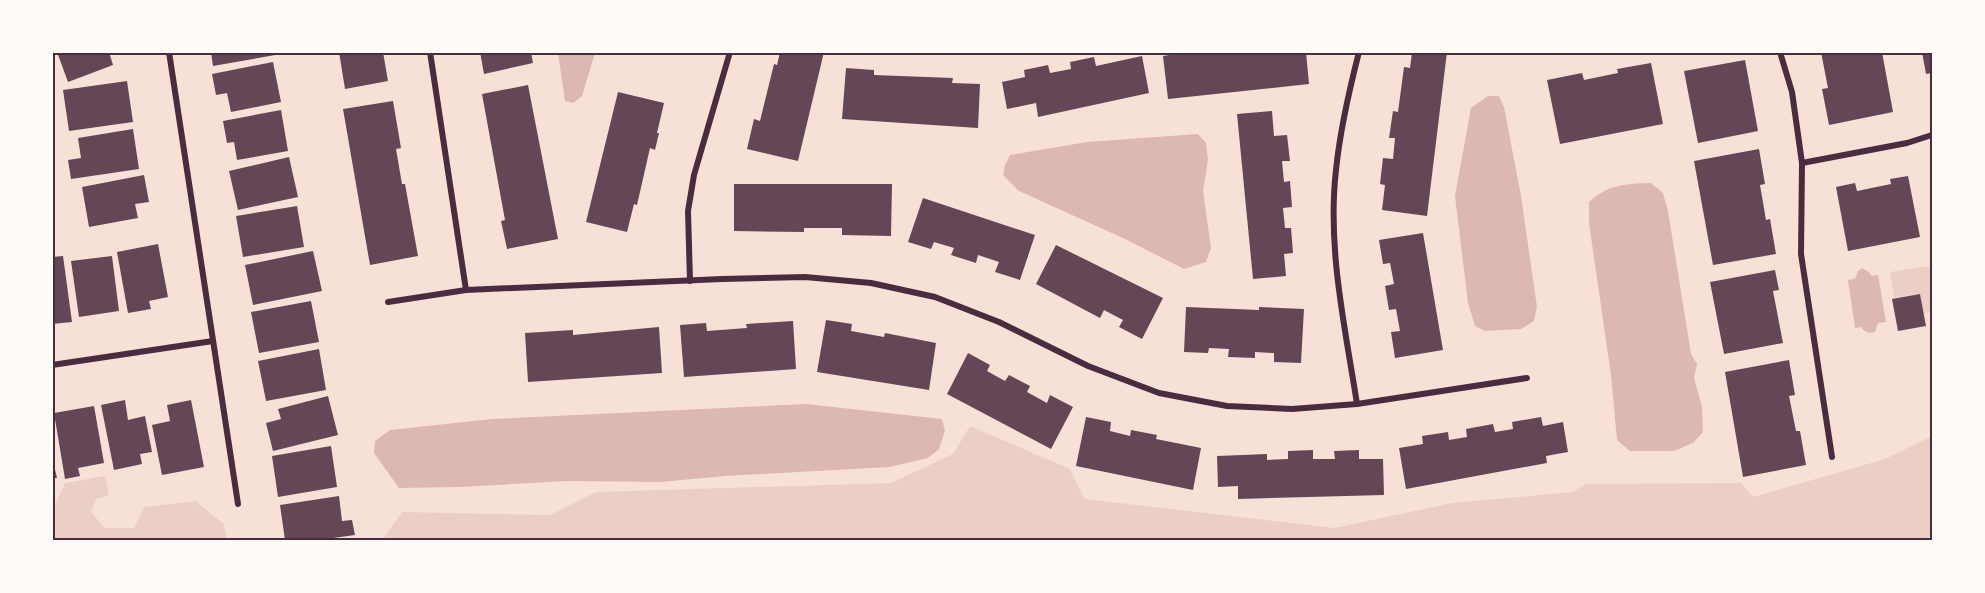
<svg xmlns="http://www.w3.org/2000/svg" width="1985" height="593" font-family="Lato,sans-serif">
<style>
.green{fill:#ebcfc5}
.water{fill:#dcb8b0}
.building{fill:#644757}
.lines{fill:none;stroke-linecap:round;stroke-linejoin:round}
.minor{stroke:#4a2c40;stroke-width:6}
.neatline{fill:none;stroke:#4a2c40;stroke-width:2}
</style>
<rect width="100%" height="100%" fill="#f7e1d7"/>
<!-- green -->
<g class="green">
<path d="M 1929,266 L 1932,285 L 1932,312 L 1923,313 L 1920,294 L 1894,298 L 1890,272 Z"/>
<path d="M 970,426 L 1070,469 L 1085,499 L 1335,528 L 1452,503 L 1572,492 L 1586,484 L 1741,483 L 1753,497 L 1885,459 L 1932,436 L 1932,540 L 382,540 L 402,512 L 550,515 L 596,492 L 891,483 L 953,454 Z"/>
<path d="M 105,476 L 109,495 L 96,499 L 91,512 L 105,528 L 134,528 L 144,507 L 195,501 L 224,524 L 227,540 L 53,540 L 53,504 L 56,503 L 65,483 Z"/>
</g>
<!-- water -->
<g class="water">
<path d="M 558,53 L 595,53 L 582,96 L 573,103 L 565,101 Z"/>
<path d="M 1488,96 L 1499,96 L 1504,107 L 1521,196 L 1537,307 L 1534,321 L 1521,329 L 1485,331 L 1475,326 L 1468,303 L 1455,196 L 1471,108 Z"/>
<path d="M 1198,134 L 1206,143 L 1208,160 L 1203,191 L 1211,248 L 1206,262 L 1184,269 L 1125,239 L 1019,191 L 1003,175 L 1005,165 L 1010,155 L 1087,142 Z"/>
<path d="M 1651,183 L 1663,193 L 1668,211 L 1691,354 L 1697,364 L 1694,378 L 1702,407 L 1703,432 L 1693,443 L 1674,451 L 1630,451 L 1617,440 L 1611,375 L 1589,223 L 1589,202 C 1609,184 1625,184 1651,183 Z"/>
<path d="M 1862,268 L 1870,273 L 1871,276 L 1878,275 L 1886,322 L 1878,323 L 1875,332 C 1868,334 1865,332 1861,327 L 1855,328 L 1848,280 L 1855,279 L 1858,271 Z"/>
<path d="M 806,404 L 942,419 L 945,431 L 939,449 L 928,458 L 889,467 L 725,476 L 660,482 L 568,481 L 461,487 L 399,488 L 374,453 L 375,441 L 390,430 L 492,419 Z"/>
</g>
<!-- building -->
<g class="building">
<path d="M 57,52 L 109,52 L 113,65 L 68,82 Z"/>
<path d="M 211,52 L 281,52 L 281,54 L 213,66 Z"/>
<path d="M 339,52 L 383,52 L 388,81 L 345,89 Z"/>
<path d="M 480,52 L 531,52 L 533,63 L 484,74 Z"/>
<path d="M 780,52 L 824,52 L 798,161 L 747,149 L 754,119 L 760,121 L 774,64 L 777,65 Z"/>
<path d="M 1189,52 L 1306,52 L 1309,84 L 1168,99 L 1163,56 Z"/>
<path d="M 1412,52 L 1447,52 L 1427,216 L 1382,210 L 1385,185 L 1380,184 L 1383,158 L 1393,159 L 1395,138 L 1389,138 L 1393,111 L 1398,112 L 1404,67 L 1410,68 Z"/>
<path d="M 1821,52 L 1882,52 L 1893,112 L 1829,125 L 1822,89 L 1828,88 Z"/>
<path d="M 1922,52 L 1932,52 L 1932,73 L 1926,74 Z"/>
<path d="M 1142,56 L 1149,93 L 1038,117 L 1036,103 L 1007,109 L 1002,82 L 1025,77 L 1024,70 L 1048,65 L 1050,73 L 1071,69 L 1070,62 L 1094,57 L 1096,66 Z"/>
<path d="M 1745,60 L 1758,131 L 1698,143 L 1684,71 Z"/>
<path d="M 273,62 L 281,102 L 231,112 L 227,93 L 216,95 L 212,74 Z"/>
<path d="M 1651,63 L 1663,124 L 1560,144 L 1547,80 L 1582,73 L 1584,80 L 1618,73 L 1617,69 Z"/>
<path d="M 846,68 L 874,70 L 874,75 L 953,78 L 952,83 L 980,84 L 978,128 L 842,119 Z"/>
<path d="M 127,81 L 133,122 L 69,131 L 63,90 Z"/>
<path d="M 528,85 L 558,239 L 507,249 L 501,221 L 505,220 L 482,94 Z"/>
<path d="M 618,92 L 664,103 L 657,133 L 659,133 L 655,150 L 650,148 L 637,205 L 634,204 L 627,232 L 586,222 Z"/>
<path d="M 393,101 L 401,148 L 396,149 L 402,184 L 405,184 L 418,256 L 370,265 L 343,109 Z"/>
<path d="M 281,110 L 288,151 L 237,160 L 234,142 L 227,143 L 223,121 Z"/>
<path d="M 1272,111 L 1274,136 L 1287,135 L 1290,161 L 1282,161 L 1284,182 L 1290,181 L 1292,207 L 1283,208 L 1285,228 L 1291,228 L 1293,253 L 1284,254 L 1286,276 L 1253,279 L 1237,114 Z"/>
<path d="M 133,129 L 139,169 L 71,179 L 68,160 L 81,158 L 78,138 Z"/>
<path d="M 1759,149 L 1765,184 L 1760,185 L 1766,220 L 1770,219 L 1776,254 L 1713,265 L 1694,161 Z"/>
<path d="M 289,157 L 298,197 L 238,210 L 229,171 Z"/>
<path d="M 144,175 L 149,202 L 135,204 L 138,218 L 89,227 L 82,187 Z"/>
<path d="M 1908,176 L 1920,237 L 1848,251 L 1836,187 L 1855,183 L 1857,191 L 1891,184 L 1890,179 Z"/>
<path d="M 734,184 L 892,184 L 891,236 L 842,235 L 842,228 L 804,228 L 804,232 L 734,231 Z"/>
<path d="M 923,198 L 1035,235 L 1020,280 L 995,272 L 999,262 L 978,255 L 976,263 L 951,255 L 954,248 L 934,242 L 931,249 L 908,242 Z"/>
<path d="M 297,206 L 304,247 L 243,257 L 236,216 Z"/>
<path d="M 1423,233 L 1443,350 L 1395,358 L 1391,332 L 1400,331 L 1396,309 L 1389,310 L 1385,286 L 1394,284 L 1390,263 L 1383,264 L 1379,240 Z"/>
<path d="M 158,244 L 168,297 L 149,301 L 151,309 L 128,313 L 117,252 Z"/>
<path d="M 1056,245 L 1163,298 L 1142,339 L 1119,327 L 1123,320 L 1104,310 L 1100,318 L 1036,284 Z"/>
<path d="M 313,251 L 322,291 L 253,305 L 245,265 Z"/>
<path d="M 63,256 L 72,322 L 52,324 L 52,257 Z"/>
<path d="M 112,256 L 119,311 L 79,317 L 71,261 Z"/>
<path d="M 1775,270 L 1779,290 L 1773,291 L 1783,343 L 1724,354 L 1710,282 Z"/>
<path d="M 1920,294 L 1926,326 L 1898,331 L 1892,299 Z"/>
<path d="M 311,301 L 319,342 L 259,353 L 251,312 Z"/>
<path d="M 1186,307 L 1259,310 L 1259,307 L 1304,309 L 1301,363 L 1274,362 L 1274,353 L 1255,352 L 1255,358 L 1228,357 L 1229,349 L 1209,348 L 1208,353 L 1184,352 Z"/>
<path d="M 826,320 L 852,324 L 851,331 L 884,337 L 885,333 L 936,343 L 929,390 L 817,372 Z"/>
<path d="M 793,321 L 796,369 L 684,377 L 680,325 L 706,323 L 707,331 L 747,328 L 746,324 Z"/>
<path d="M 659,327 L 662,373 L 528,382 L 525,333 L 573,330 L 573,335 Z"/>
<path d="M 319,349 L 326,390 L 266,401 L 258,361 Z"/>
<path d="M 968,353 L 990,365 L 987,371 L 1005,381 L 1009,375 L 1030,386 L 1027,392 L 1047,403 L 1050,395 L 1073,407 L 1051,449 L 947,394 Z"/>
<path d="M 1789,360 L 1795,395 L 1789,396 L 1796,431 L 1800,431 L 1806,465 L 1743,477 L 1725,372 Z"/>
<path d="M 328,396 L 338,435 L 273,451 L 266,423 L 281,419 L 278,409 Z"/>
<path d="M 125,400 L 128,420 L 145,416 L 152,452 L 140,454 L 142,464 L 114,470 L 101,405 Z"/>
<path d="M 191,400 L 204,467 L 162,475 L 152,425 L 170,421 L 167,405 Z"/>
<path d="M 94,406 L 104,463 L 78,468 L 80,476 L 65,479 L 54,413 Z"/>
<path d="M 1086,417 L 1111,422 L 1110,431 L 1130,436 L 1131,430 L 1157,435 L 1156,439 L 1201,448 L 1193,490 L 1076,466 Z"/>
<path d="M 1541,417 L 1543,426 L 1563,422 L 1568,452 L 1546,456 L 1547,463 L 1406,489 L 1399,448 L 1423,444 L 1422,436 L 1448,432 L 1449,440 L 1467,437 L 1466,429 L 1493,424 L 1495,432 L 1513,429 L 1512,422 Z"/>
<path d="M 331,446 L 337,487 L 278,497 L 272,456 Z"/>
<path d="M 1313,450 L 1313,459 L 1335,459 L 1334,451 L 1359,450 L 1359,459 L 1383,459 L 1384,495 L 1238,499 L 1238,486 L 1218,487 L 1217,456 L 1267,454 L 1267,460 L 1288,459 L 1288,451 Z"/>
<path d="M 52,457 L 57,478 L 52,478 Z"/>
<path d="M 339,496 L 342,521 L 352,520 L 355,535 L 319,540 L 285,540 L 280,505 Z"/>
</g>
<g class="lines">
<!-- minor -->
<g class="minor">
<path d="M 169,52 L 238,504"/>
<path d="M 430,52 L 466,290"/>
<path d="M 1780,52 L 1792,92 L 1802,163 L 1801,254 L 1832,457"/>
<path d="M 1802,163 L 1907,143 L 1932,135"/>
<path d="M 690,281 L 688,211 L 694,175 L 730,52"/>
<path d="M 388,302 L 466,290 L 722,279 L 805,277 L 871,283 L 935,297 L 999,322 L 1088,366 L 1159,393 L 1227,406 L 1292,409 L 1357,404 L 1527,378"/>
<path d="M 52,365 L 213,341"/>
<path d="M 1357,404 C 1345,327 1327,248 1336,170 C 1340,130 1349,91 1359,52"/>
</g>
</g>
<!-- border -->
<rect width="1985" height="593" fill="none" stroke="#fffaf5" stroke-width="108"/>
<rect x="54" y="54" width="1877" height="485" class="neatline"/>
</svg>
